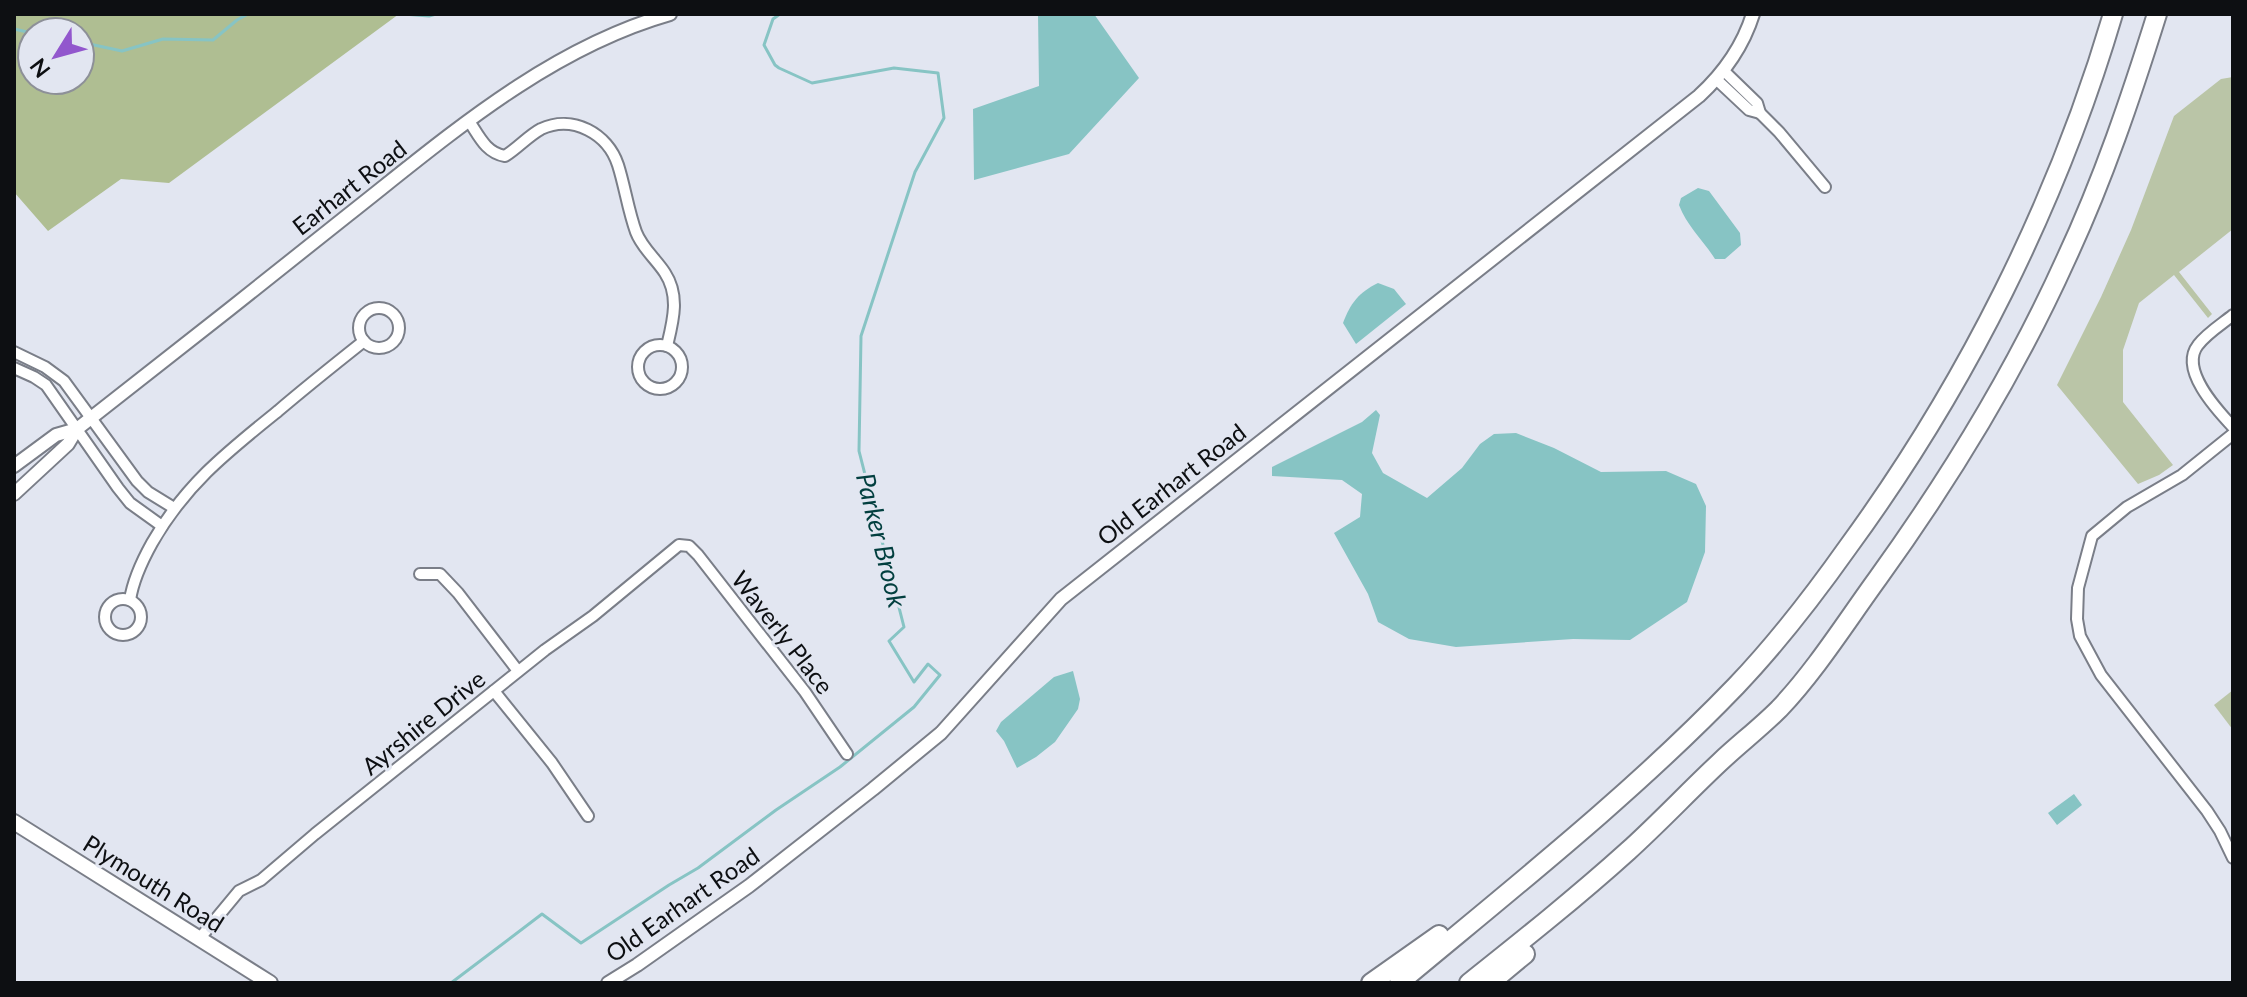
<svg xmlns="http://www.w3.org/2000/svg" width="2247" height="997" font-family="Lato,sans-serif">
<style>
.green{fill:#bac5a7}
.forest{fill:#afbe92;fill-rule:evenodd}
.water{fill:#87c4c4}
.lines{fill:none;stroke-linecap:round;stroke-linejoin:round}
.stream{stroke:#87c4c4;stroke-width:3}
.minor-casing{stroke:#7a7e88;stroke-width:14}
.tertiary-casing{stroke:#7a7e88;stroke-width:16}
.secondary-casing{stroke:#7a7e88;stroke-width:18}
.motorway-casing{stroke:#7a7e88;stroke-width:22}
.minor{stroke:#fff;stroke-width:10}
.tertiary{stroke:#fff;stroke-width:12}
.secondary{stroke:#fff;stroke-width:14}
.motorway{stroke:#fff;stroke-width:18}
.labels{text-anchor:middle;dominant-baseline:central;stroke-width:6;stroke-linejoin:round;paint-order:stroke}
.street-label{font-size:24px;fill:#0d0f12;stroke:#e2e6f1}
.water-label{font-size:26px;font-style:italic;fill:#023f3f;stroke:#e2e6f1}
</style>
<rect width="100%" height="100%" fill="#e2e6f1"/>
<!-- green -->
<g class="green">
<path d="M 2233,77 L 2233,229 L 2179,272 L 2212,314 L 2208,318 L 2174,275 L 2139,303 L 2123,350 L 2123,402 L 2173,465 L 2159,475 L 2138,484 L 2057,385 L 2101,297 L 2131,230 L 2174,116 L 2221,79 Z"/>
<path d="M 2233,690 L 2233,730 L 2214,705 Z"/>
</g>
<!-- forest -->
<path class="forest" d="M 14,14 L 399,14 L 169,183 L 121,179 L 48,231 L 14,192 ZM 32,32 L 80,32 L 80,80 L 32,80 Z"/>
<!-- water -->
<g class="water">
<path d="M 1038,14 L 1094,14 L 1139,78 L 1069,154 L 974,180 L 973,109 L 1039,86 Z"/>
<path d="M 1698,188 L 1709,191 L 1740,233 L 1741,245 L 1725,259 L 1715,259 C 1703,240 1687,226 1679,205 L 1681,198 Z"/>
<path d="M 1378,283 L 1394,289 L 1406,304 L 1356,344 L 1343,323 C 1350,304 1359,292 1378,283 Z"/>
<path d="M 1376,410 L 1380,415 L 1372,453 L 1383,473 L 1427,498 L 1462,468 L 1480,444 L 1494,434 L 1516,433 L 1554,448 L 1601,472 L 1666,471 L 1696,484 L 1706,506 L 1705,552 L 1687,602 L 1630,640 L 1573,639 L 1456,647 L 1409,639 L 1378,622 L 1368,594 L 1334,533 L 1360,517 L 1362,494 L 1342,480 L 1272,476 L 1272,467 L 1362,422 Z"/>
<path d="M 1073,671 L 1080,699 L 1078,709 L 1055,742 L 1036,757 L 1017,768 L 1004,741 L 996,731 L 1001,722 L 1054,677 Z"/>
<path d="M 2074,794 L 2082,805 L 2057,825 L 2048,813 Z"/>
</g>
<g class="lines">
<!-- stream -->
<g class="stream">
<path d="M 403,14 L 429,16 L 436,14"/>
<path d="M 14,29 L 32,33"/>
<path d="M 80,42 L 122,51 L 163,39 L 213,40 L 237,20 L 248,14"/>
<path d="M 451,983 L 542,914 L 581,943 L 669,885 L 698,868 L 776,810 L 840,767 L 914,707 L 940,675 L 928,664 L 914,682 L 889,641 L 904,627 L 859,451 L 861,336 L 915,172 L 944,118 L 938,73 L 894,68 L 812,83 L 779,68 L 775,65 L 764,45 L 773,19 L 780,14"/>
</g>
<defs>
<g id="minor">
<path d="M 1724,71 L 1757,103 L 1760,113 L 1779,132 L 1825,187"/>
<path d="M 1717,80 L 1749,110 L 1760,113"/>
<path d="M 469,121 C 479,136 486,153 505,156 C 518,148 528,136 541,129 C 573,114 608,134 618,165 C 625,187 628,210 636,232 C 642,248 656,259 665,273 C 680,296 673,321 667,346"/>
<circle cx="379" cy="328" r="20"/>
<path d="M 2233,315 C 2222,324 2207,333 2198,345 C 2179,369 2216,409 2233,427"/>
<circle cx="660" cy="367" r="22"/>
<path d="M 14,352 L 45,367 L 64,381 L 137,481 L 148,492 L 174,508"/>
<path d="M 14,368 L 34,377 L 46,385 L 118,488 L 130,503 L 162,526"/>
<path d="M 2233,434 L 2182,475 L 2127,507 L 2092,536 L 2078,588 L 2077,619 L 2080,636 L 2101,675 L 2207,811 L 2220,831 L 2233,858"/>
<path d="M 420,574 L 440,574 L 458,593 L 518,671"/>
<circle cx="123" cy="617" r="18"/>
<path d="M 130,600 C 133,580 142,561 152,543 C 185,485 227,452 278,411 C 306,387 335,364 364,341"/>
<path d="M 494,691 L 552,763 L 588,816"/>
<path d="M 200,938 L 239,891 L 261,880 L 315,834 L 545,650 L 593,616 L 679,545 L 689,546 L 698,555 L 805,692 L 847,754"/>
</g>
<g id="tertiary">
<path d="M 14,466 L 56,435 L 77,429"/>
<path d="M 14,494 L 68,444 L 77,429 C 168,358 258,287 348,215 C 447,137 547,49 670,14"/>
<path d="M 608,983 L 637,965 L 749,886 L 873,789 L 941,733 L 1061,599 L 1699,96 C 1724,73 1743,46 1753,14"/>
</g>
<path id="secondary" d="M 14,822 L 270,983"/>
<g id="motorway">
<path d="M 1371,983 L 1439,935"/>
<path d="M 1399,983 C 1514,887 1632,794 1736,686 C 1777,643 1814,595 1848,547 C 1965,387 2057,204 2113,14"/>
<path d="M 1469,983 C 1523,940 1577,897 1628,851 C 1660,822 1689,791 1720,762 C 1739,744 1760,728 1779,709 C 1816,670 1846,622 1878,578 C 1950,478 2015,372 2066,259 C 2103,180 2131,97 2157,14"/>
<path d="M 1490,983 L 1525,954"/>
</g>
</defs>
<!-- minor casing -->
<use href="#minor" class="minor-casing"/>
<!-- tertiary casing -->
<use href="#tertiary" class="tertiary-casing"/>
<!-- secondary casing -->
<use href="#secondary" class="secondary-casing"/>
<!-- motorway casing -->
<use href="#motorway" class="motorway-casing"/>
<!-- minor -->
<use href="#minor" class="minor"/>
<!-- tertiary -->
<use href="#tertiary" class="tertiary"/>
<!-- secondary -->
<use href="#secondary" class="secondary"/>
<!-- motorway -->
<use href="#motorway" class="motorway"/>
</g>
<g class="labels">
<!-- street labels -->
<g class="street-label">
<text transform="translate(349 187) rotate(-38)">Earhart Road</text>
<text transform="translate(1171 484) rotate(-38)">Old Earhart Road</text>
<text transform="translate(783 632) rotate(52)">Waverly Place</text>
<text transform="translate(423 722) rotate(-39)">Ayrshire Drive</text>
<text transform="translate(154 883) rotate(32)">Plymouth Road</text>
<text transform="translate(682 904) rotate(-35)">Old Earhart Road</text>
</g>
<!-- water labels -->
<g class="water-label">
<text transform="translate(882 540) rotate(76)">Parker Brook</text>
</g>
</g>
<!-- border -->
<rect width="2247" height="997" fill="none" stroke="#0d0f12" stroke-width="32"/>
<!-- north arrow -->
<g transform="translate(56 56) rotate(233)"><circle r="38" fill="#e2e6f1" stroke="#8d9098" stroke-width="2"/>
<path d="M0-6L14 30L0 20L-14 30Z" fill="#9257cd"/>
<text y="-12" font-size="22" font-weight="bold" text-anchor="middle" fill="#0d0f12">N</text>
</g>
</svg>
